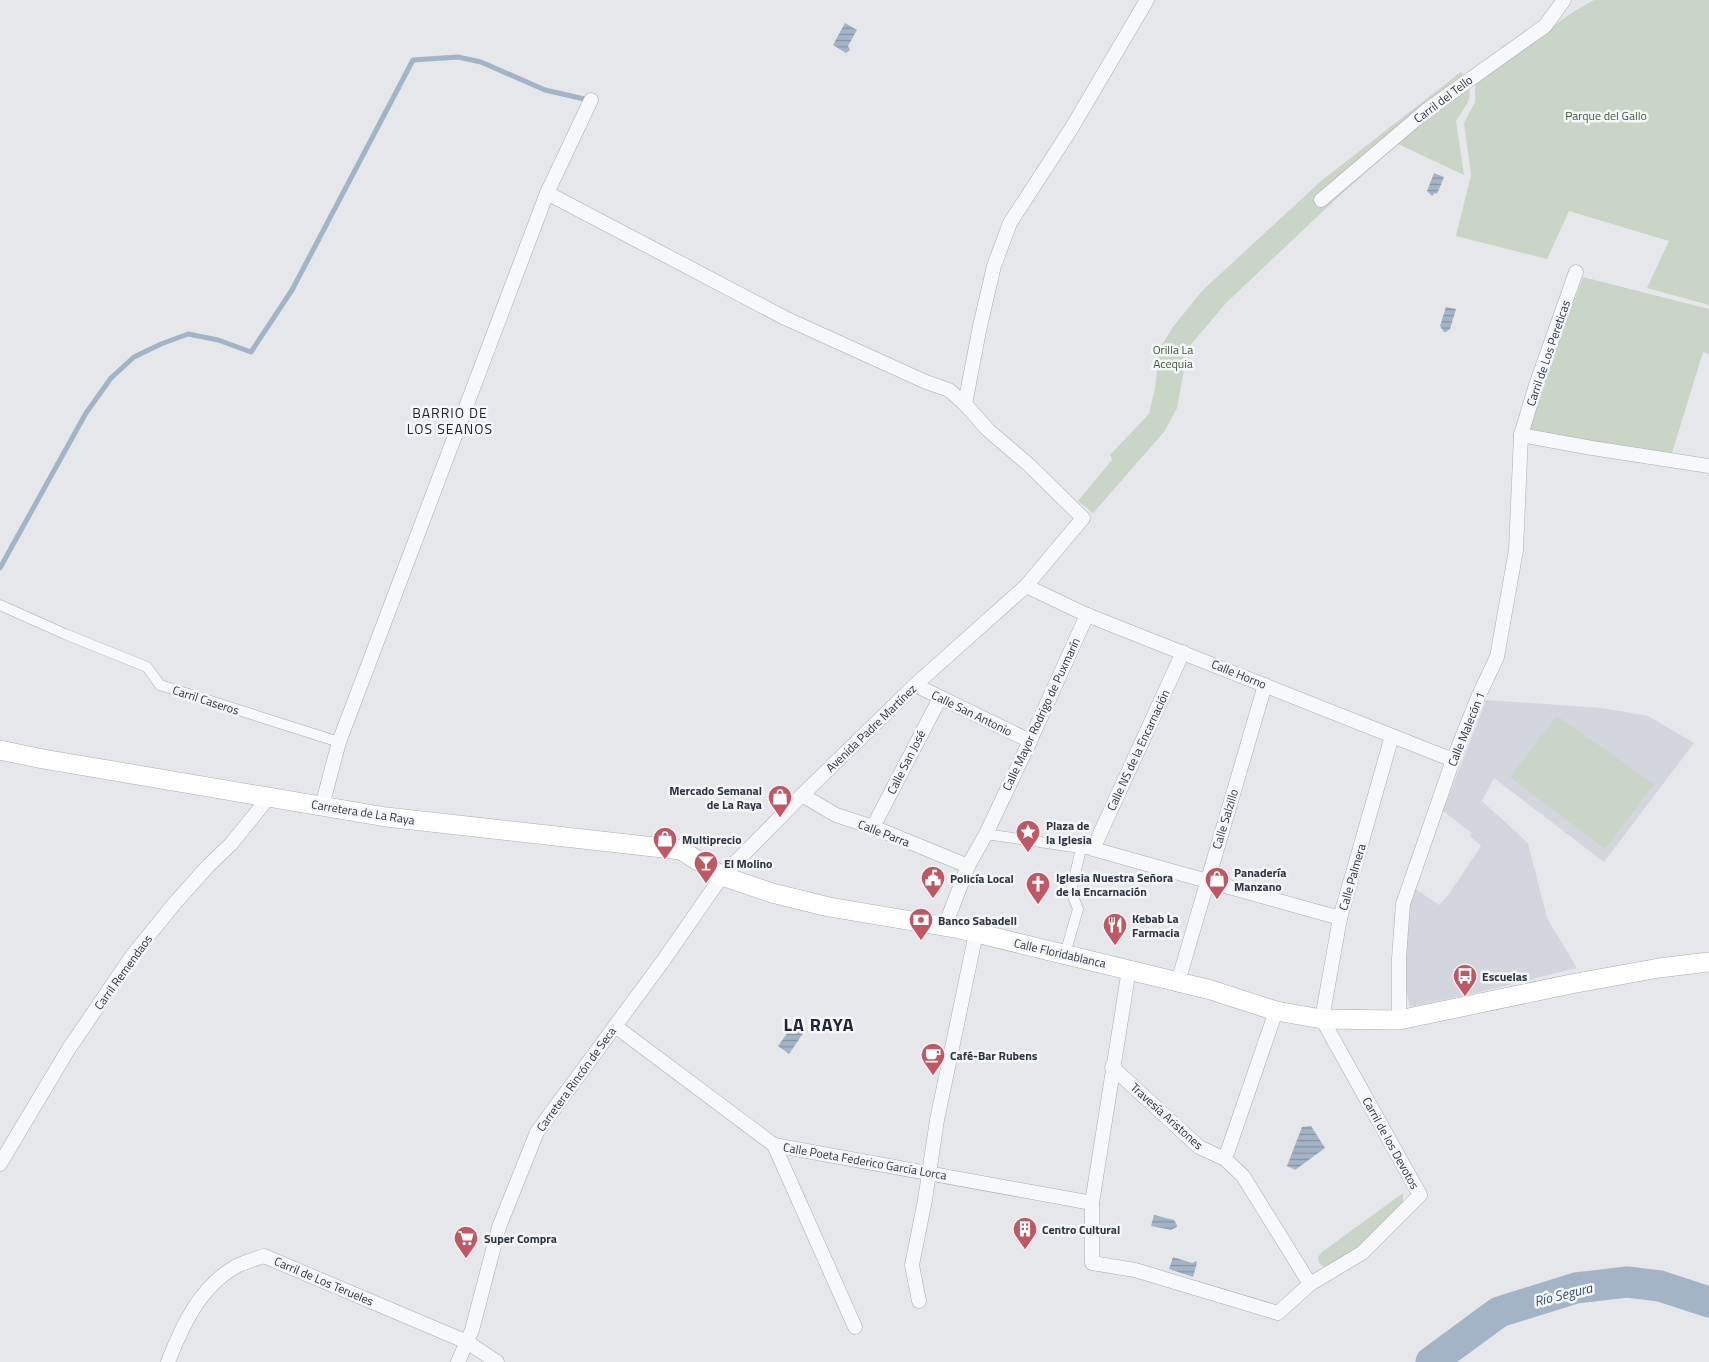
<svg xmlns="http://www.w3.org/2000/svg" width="1709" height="1362" font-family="'Titillium Web',sans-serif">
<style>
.built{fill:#d3d6dd}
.green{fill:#cad4c7}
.water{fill:url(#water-rules)}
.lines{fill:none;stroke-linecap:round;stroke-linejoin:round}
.stream{stroke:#a4b4c7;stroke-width:5}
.river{stroke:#a4b4c7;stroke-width:31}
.pedestrian-casing{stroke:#aaaeb5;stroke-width:11}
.minor-casing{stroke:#aaaeb5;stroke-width:15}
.secondary-casing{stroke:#aaaeb5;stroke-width:20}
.pedestrian{stroke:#f7f8fa;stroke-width:10}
.minor{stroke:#f7f8fa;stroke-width:14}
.secondary{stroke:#fff;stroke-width:19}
.labels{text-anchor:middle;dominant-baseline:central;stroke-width:5;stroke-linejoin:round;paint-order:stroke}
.street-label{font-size:12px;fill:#2e3542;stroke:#f4f6f8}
.park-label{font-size:12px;fill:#415c3c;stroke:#f4f6f8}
.poi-label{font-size:12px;font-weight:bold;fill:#2e3542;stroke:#f4f6f8;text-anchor:start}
.neighbourhood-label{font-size:14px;letter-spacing:1px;fill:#202633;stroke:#f4f6f8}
.water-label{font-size:14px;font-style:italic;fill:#3b5272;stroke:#f4f6f8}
.district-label{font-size:18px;font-weight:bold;letter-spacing:1px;fill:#202633;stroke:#f4f6f8}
</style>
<defs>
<pattern id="water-rules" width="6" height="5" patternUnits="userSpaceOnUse" patternTransform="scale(1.25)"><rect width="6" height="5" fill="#a4b4c7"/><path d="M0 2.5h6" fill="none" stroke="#8693a3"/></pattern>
</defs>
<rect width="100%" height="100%" fill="#e5e7eb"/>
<!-- built -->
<path class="built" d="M 1486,700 L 1602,708 L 1648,716 L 1694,743 L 1604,862 L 1494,778 L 1482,801 L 1528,843 L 1547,918 L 1577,968 L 1476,993 L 1410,1007 L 1401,965 L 1411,886 L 1439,905 L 1449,894 L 1481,846 L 1470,836 L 1472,833 L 1443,811 Z"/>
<!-- green -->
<g class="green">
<path d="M 1594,0 L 1709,0 L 1709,305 L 1647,288 L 1669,241 L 1569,211 L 1547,259 L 1456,236 L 1471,175 L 1464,123 L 1475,102 L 1475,82 L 1576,10 Z"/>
<path d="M 1461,72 C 1476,96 1470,99 1456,121 L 1464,175 L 1398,144 L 1338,197 L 1226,303 L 1188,348 L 1177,408 L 1164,432 L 1093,513 L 1078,501 L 1112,460 L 1110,455 L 1149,414 L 1155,388 L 1160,348 L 1173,327 L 1202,291 L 1321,181 Z"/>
<path d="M 1583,277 L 1709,309 L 1709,354 L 1703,352 L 1671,456 L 1526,432 Z"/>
<path d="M 1557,716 L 1654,784 L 1605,849 L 1510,777 Z"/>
<path d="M 1403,1193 L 1403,1204 L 1392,1223 L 1327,1269 L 1319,1263 L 1318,1257 L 1322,1252 Z"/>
</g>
<!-- water -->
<g class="water">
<path d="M 845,23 L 857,30 L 848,46 L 850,50 L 846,53 L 833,45 Z"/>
<path d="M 1434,173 L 1444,177 L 1437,194 L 1435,193 L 1432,196 L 1427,191 Z"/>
<path d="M 1446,307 L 1456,309 L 1450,329 L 1446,332 L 1444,332 L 1440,326 Z"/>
<path d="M 796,1021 L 806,1029 L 789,1054 L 778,1046 Z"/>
<path d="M 1311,1126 L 1325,1148 L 1295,1170 L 1287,1166 L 1302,1127 Z"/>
<path d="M 1154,1215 L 1174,1220 L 1177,1225 L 1177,1227 L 1171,1230 L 1151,1226 Z"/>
<path d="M 1173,1257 L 1192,1263 L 1196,1261 L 1197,1263 L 1193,1277 L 1169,1269 Z"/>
</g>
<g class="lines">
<!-- stream -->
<path class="stream" d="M 0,568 L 86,413 L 111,378 L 134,357 L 161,344 L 188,334 L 218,340 L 251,352 L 292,290 L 413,60 L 458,57 L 481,62 L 545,90 L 589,100"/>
<!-- river -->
<path class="river" d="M 1431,1362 L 1499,1312 L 1576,1288 L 1627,1282 L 1660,1286 L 1709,1302"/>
<defs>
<g id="pedestrian">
<path d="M 0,605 L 65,634 L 147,667 L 160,685 L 339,742"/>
<path d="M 986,834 L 1087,849"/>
<path d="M 1065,954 L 1078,909 L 1071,891 L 1081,849"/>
</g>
<g id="minor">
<path d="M 547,193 L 591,100"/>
<path d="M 1321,200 L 1427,110 L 1545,26 L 1564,0"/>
<path d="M 965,404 L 980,326 L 994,266 L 1010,223 L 1071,129 L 1147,0"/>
<path d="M 1521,435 L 1592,448 L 1709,466"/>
<path d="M 1026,586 L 1087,615 L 1453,760"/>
<path d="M 1183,652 L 1093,849 L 1340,918"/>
<path d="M 915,685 L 1030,741"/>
<path d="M 802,795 L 836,815 L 873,827 L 968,866"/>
<path d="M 322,806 L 339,742 L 547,193 L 785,318 L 926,382 L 949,390 L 965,404 L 988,430 L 1029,465 L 1083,518 L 1026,586 L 915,685 L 802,795 L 722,876 L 663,961 L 537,1132 L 499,1227 L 472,1330 L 458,1362"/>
<path d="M 873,827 L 940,698"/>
<path d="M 945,926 L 968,866 L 986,834 L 1030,741 L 1087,615"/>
<path d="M 1129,969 L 1092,1203 L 1092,1263 L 1135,1270 L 1278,1313 L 1310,1284 L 1362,1253 L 1420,1195 L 1322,1019 L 1340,918 L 1392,736"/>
<path d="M 1178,982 L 1265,685"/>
<path d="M 1399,1020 L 1399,958 L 1403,904 L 1453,760 L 1479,695 L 1497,657 L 1516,550 L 1521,435 L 1536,385 L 1576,272"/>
<path d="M 615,1026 L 774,1145 L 1092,1203"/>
<path d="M 1112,1067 L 1199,1147 L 1225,1159 L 1243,1176 L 1310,1284"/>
<path d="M 774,1145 L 855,1327"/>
<path d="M 1225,1159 L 1276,1011"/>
<path d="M 0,1164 L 68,1050 L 132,956 L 174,904 L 208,866 L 231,844 L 269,797"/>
<path d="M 919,1301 L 912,1265 L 925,1200 L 937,1120 L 976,933"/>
<path d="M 168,1362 C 182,1326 200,1287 235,1267 C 244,1262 255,1259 264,1256 L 467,1342 L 497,1362"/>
</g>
<path id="secondary" d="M 0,750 L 43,759 L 386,817 L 681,850 L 722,876 L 772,893 L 829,907 L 960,929 L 1211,990 L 1276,1011 L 1322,1019 L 1399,1020 L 1571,984 L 1659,968 L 1709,962"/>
</defs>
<!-- pedestrian casing -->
<use href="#pedestrian" class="pedestrian-casing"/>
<!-- minor casing -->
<use href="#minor" class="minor-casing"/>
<!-- secondary casing -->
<use href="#secondary" class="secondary-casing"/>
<!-- pedestrian -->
<use href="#pedestrian" class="pedestrian"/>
<!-- minor -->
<use href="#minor" class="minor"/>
<!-- secondary -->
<use href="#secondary" class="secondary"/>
</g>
<!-- icons -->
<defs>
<symbol id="shop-pin" viewBox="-11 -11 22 30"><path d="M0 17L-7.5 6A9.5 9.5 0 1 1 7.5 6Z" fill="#c25764" stroke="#f4f6f8"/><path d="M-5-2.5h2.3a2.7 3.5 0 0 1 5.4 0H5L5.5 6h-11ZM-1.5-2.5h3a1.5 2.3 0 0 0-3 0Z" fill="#fff"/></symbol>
<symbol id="sight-pin" viewBox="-11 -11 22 30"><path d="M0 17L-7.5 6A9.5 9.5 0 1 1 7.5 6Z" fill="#c25764" stroke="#f4f6f8"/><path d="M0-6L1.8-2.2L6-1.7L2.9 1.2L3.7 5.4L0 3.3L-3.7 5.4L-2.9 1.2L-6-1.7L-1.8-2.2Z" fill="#fff"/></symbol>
<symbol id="bar-pin" viewBox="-11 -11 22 30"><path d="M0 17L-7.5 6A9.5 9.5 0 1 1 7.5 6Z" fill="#c25764" stroke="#f4f6f8"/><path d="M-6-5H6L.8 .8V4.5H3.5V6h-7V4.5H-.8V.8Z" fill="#fff"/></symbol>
<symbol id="civic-pin" viewBox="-11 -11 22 30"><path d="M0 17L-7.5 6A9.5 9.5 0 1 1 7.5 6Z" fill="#c25764" stroke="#f4f6f8"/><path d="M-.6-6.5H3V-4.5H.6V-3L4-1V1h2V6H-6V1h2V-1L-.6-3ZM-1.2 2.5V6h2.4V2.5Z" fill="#fff"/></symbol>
<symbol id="church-pin" viewBox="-11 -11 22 30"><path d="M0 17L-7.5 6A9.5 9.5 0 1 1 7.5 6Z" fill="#c25764" stroke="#f4f6f8"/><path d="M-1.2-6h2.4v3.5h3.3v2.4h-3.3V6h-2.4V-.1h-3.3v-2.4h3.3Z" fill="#fff"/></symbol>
<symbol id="bank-pin" viewBox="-11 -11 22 30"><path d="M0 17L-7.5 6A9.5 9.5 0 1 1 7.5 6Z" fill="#c25764" stroke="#f4f6f8"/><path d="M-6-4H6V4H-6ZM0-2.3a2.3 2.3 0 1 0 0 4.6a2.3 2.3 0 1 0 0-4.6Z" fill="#fff"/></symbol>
<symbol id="restaurant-pin" viewBox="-11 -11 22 30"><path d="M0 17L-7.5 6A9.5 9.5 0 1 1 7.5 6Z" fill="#c25764" stroke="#f4f6f8"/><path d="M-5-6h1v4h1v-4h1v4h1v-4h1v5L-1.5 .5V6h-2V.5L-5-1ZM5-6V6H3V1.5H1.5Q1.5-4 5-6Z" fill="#fff"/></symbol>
<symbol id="bus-pin" viewBox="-11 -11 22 30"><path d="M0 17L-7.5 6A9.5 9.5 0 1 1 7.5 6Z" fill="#c25764" stroke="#f4f6f8"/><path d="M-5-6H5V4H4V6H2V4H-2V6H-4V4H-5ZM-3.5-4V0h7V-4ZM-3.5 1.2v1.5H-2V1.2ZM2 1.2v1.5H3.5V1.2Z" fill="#fff"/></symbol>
<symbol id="cafe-pin" viewBox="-11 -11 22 30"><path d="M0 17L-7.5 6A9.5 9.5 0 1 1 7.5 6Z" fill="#c25764" stroke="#f4f6f8"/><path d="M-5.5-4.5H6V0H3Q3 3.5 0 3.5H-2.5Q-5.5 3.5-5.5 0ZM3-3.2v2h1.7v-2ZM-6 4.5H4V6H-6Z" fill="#fff"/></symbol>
<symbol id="building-pin" viewBox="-11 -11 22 30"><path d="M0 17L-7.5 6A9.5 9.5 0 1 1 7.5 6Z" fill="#c25764" stroke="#f4f6f8"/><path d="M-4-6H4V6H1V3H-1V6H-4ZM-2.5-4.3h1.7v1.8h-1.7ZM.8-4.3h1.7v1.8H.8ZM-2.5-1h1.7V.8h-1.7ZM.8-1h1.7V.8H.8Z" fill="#fff"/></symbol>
<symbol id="supermarket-pin" viewBox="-11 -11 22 30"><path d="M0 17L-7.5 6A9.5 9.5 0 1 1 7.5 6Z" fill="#c25764" stroke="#f4f6f8"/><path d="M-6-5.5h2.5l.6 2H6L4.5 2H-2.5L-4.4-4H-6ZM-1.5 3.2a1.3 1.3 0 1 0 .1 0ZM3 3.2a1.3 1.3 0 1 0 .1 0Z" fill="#fff"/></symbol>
</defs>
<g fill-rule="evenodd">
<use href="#shop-pin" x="766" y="783" width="28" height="38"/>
<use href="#sight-pin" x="1014" y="818" width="28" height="38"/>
<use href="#shop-pin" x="651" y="825" width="28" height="38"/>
<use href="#bar-pin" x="692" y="849" width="28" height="38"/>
<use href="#civic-pin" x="919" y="864" width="28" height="38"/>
<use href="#shop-pin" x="1203" y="865" width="28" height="38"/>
<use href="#church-pin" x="1024" y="870" width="28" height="38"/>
<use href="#bank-pin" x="907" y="906" width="28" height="38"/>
<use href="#restaurant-pin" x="1101" y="911" width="28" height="38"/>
<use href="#bus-pin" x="1451" y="962" width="28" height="38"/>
<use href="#cafe-pin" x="919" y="1041" width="28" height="38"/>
<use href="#building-pin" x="1011" y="1215" width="28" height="38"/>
<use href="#supermarket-pin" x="452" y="1224" width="28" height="38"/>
</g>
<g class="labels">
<!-- street labels -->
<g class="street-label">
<text transform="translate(1443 99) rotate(-37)">Carril del Tello</text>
<text transform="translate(1548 353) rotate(-71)">Carril de Los Pereticas</text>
<text transform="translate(1239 674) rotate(22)">Calle Horno</text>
<text transform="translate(206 700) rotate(18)">Carril Caseros</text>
<text transform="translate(972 713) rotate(26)">Calle San Antonio</text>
<text transform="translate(1041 714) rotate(-65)">Calle Mayor Rodrigo de Puxmarín</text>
<text transform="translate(871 728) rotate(-44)">Avenida Padre Martínez</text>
<text transform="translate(1466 729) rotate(-68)">Calle Malecón 1</text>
<text transform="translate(1138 750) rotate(-65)">Calle NS de la Encarnación</text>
<text transform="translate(906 762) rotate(-63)">Calle San José</text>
<text transform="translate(363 812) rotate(9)">Carretera de La Raya</text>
<text transform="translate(1225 819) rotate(-73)">Calle Salzillo</text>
<text transform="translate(884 833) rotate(21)">Calle Parra</text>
<text transform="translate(1352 877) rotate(-74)">Calle Palmera</text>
<text transform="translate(1060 953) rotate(13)">Calle Floridablanca</text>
<text transform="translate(123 972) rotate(-54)">Carril Remendaos</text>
<text transform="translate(576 1079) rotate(-54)">Carretera Rincón de Seca</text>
<text transform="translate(1167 1116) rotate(42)">Travesía Aristones</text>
<text transform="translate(1391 1143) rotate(61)">Carril de los Devotos</text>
<text transform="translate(865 1161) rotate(10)">Calle Poeta Federico García Lorca</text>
<text transform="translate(324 1281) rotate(23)">Carril de Los Terueles</text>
</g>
<!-- park labels -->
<g class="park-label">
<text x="1606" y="115">Parque del Gallo</text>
<text x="1173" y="349">Orilla La<tspan x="1173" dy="14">Acequia</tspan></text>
</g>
<!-- poi labels -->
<g class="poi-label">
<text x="762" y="790" text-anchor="end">Mercado Semanal<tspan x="762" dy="14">de La Raya</tspan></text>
<text x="1046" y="825">Plaza de<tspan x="1046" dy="14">la Iglesia</tspan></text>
<text x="682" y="839">Multiprecio</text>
<text x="724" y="863">El Molino</text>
<text x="1234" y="872">Panadería<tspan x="1234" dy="14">Manzano</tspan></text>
<text x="1056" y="877">Iglesia Nuestra Señora<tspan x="1056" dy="14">de la Encarnación</tspan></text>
<text x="950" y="878">Policía Local</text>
<text x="1132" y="918">Kebab La<tspan x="1132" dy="14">Farmacia</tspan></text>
<text x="938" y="920">Banco Sabadell</text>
<text x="1482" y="976">Escuelas</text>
<text x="950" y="1055">Café-Bar Rubens</text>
<text x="1042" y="1229">Centro Cultural</text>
<text x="484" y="1238">Super Compra</text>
</g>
<!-- neighbourhood labels -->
<g class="neighbourhood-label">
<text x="450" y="412">BARRIO DE<tspan x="450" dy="16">LOS SEANOS</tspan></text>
</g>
<!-- water labels -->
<g class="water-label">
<text transform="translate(1563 1294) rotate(-14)">Río Segura</text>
</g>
<!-- district labels -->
<g class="district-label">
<text x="819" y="1024">LA RAYA</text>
</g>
</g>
</svg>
